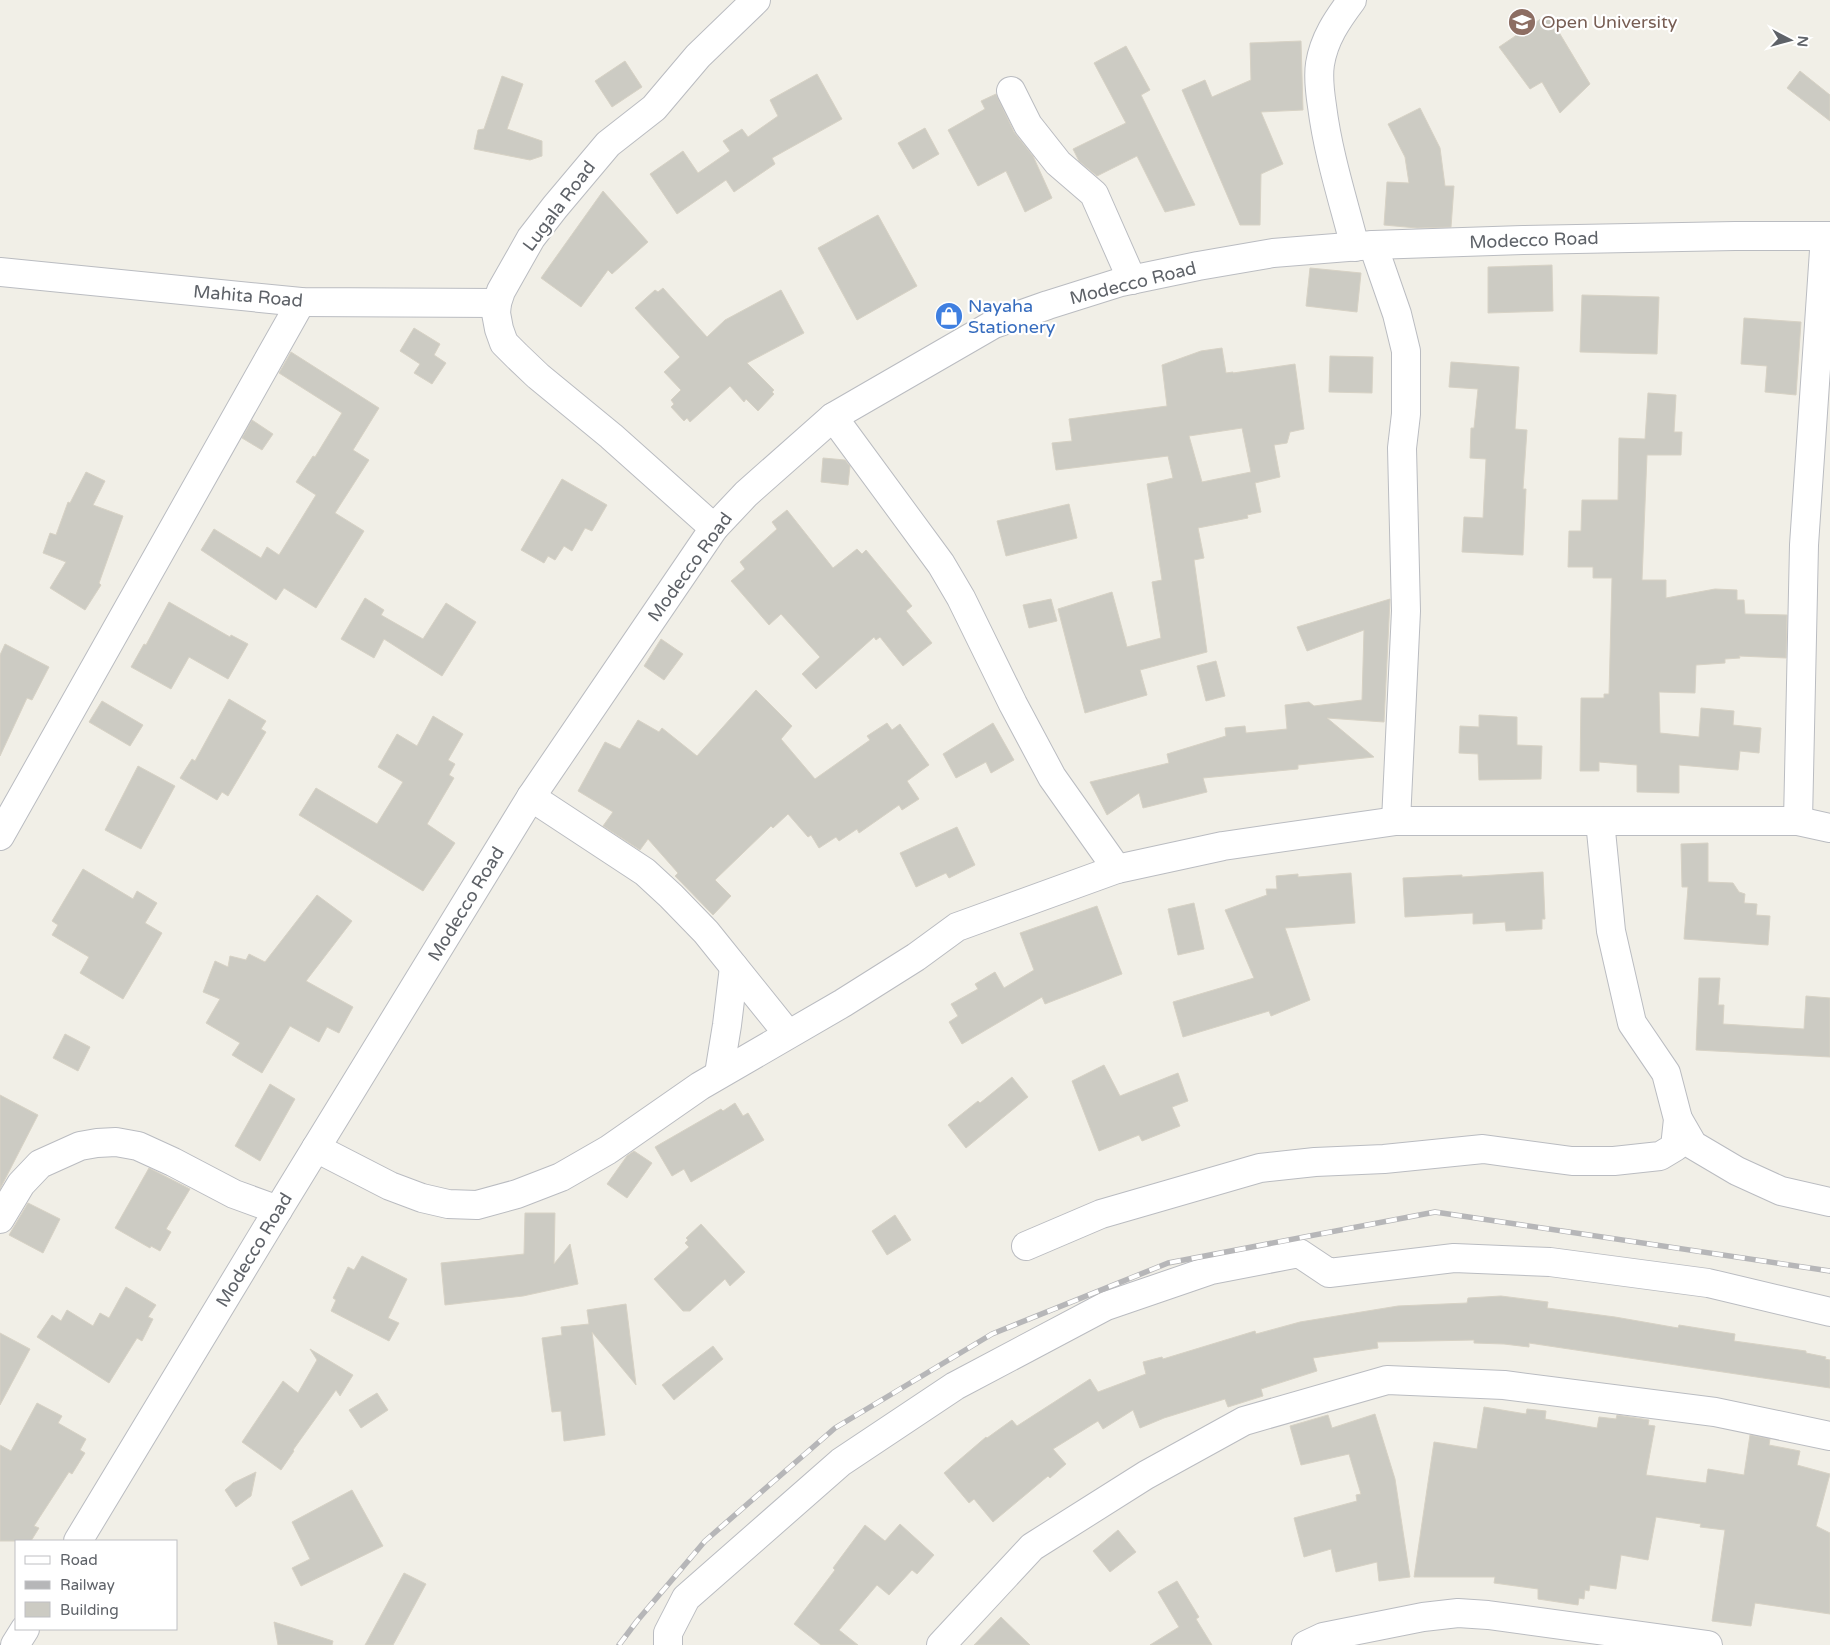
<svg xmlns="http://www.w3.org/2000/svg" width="1830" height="1645" font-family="'Varela Round',sans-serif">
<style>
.building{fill:#cccbc3;stroke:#d7d2c5;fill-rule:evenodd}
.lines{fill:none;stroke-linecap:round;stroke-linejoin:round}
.minor-casing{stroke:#babcc1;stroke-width:30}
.minor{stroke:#fff;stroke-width:28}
.rail-casing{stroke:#b6b6b8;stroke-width:5.5}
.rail{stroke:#fff;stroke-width:4;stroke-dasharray:11;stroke-linecap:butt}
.labels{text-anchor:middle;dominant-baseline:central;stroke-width:4.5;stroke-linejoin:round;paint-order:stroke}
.education-label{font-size:18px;fill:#785e54;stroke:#fff;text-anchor:start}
.street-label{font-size:18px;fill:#5e6268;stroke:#fff}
.shop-label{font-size:18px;fill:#366cbe;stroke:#fff;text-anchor:start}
</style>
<rect width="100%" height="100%" fill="#f1efe7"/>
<!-- building -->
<g class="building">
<path d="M 1548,14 L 1590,84 L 1560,113 L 1542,82 L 1530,89 L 1499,47 Z"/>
<path d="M 1301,41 L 1303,110 L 1261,112 L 1283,164 L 1261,174 L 1260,225 L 1240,225 L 1182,90 L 1205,80 L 1212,97 L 1251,80 L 1250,43 Z"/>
<path d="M 1126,46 L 1150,90 L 1141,95 L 1195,205 L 1165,212 L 1137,156 L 1097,176 L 1079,161 L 1073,149 L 1126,123 L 1094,63 Z"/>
<path d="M 625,61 L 642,87 L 612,107 L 595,81 Z"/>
<path d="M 1800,71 L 1830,95 L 1830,121 L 1787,88 Z"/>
<path d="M 817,74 L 842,119 L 772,158 L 775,164 L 734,192 L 726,180 L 677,214 L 650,174 L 683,151 L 698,173 L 730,151 L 723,141 L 742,129 L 748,137 L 778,116 L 770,100 Z"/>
<path d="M 502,76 L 523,84 L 507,129 L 542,141 L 542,156 L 530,160 L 474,149 L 478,130 L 484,129 Z"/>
<path d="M 996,94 L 1014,132 L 1033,156 L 1052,198 L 1025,212 L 1006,171 L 978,186 L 948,130 L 985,109 L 981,101 Z"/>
<path d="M 1420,108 L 1440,148 L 1445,186 L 1454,186 L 1451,227 L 1417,228 L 1384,225 L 1387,182 L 1409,183 L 1405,157 L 1388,124 Z"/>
<path d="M 925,128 L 939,154 L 913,169 L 898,143 Z"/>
<path d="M 603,191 L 648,242 L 612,274 L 608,270 L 581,307 L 541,278 Z"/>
<path d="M 878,215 L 917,286 L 857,320 L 818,248 Z"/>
<path d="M 1552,265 L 1553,311 L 1488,313 L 1488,267 Z"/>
<path d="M 1310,268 L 1361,273 L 1357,312 L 1306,306 Z"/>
<path d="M 663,288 L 707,337 L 725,320 L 781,290 L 804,333 L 747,363 L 774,390 L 772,392 L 774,394 L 758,411 L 746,399 L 744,402 L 730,386 L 690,422 L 687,418 L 684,421 L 671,407 L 674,404 L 671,400 L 681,390 L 664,372 L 680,357 L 635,308 L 655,290 L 658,292 Z"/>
<path d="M 1582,295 L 1659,297 L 1657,354 L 1580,352 Z"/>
<path d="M 1744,318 L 1801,322 L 1796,395 L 1765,392 L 1767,366 L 1741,364 Z"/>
<path d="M 414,328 L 440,344 L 434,355 L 446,363 L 432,384 L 414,373 L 420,364 L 400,351 Z"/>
<path d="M 1222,348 L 1226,373 L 1233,372 L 1233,373 L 1295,364 L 1304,429 L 1290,432 L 1287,443 L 1274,445 L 1280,477 L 1255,483 L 1261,512 L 1247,515 L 1248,518 L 1198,528 L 1204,558 L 1194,560 L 1207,652 L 1140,670 L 1147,695 L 1085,713 L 1058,609 L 1112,592 L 1127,647 L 1161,638 L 1152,582 L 1162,580 L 1147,484 L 1173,478 L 1168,456 L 1056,470 L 1052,443 L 1072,441 L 1069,419 L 1167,406 L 1162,365 L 1201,351 ZM 1242,428 L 1251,472 L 1202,482 L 1189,436 Z"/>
<path d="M 291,352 L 379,408 L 353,450 L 369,460 L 335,513 L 364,531 L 316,608 L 284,588 L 276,600 L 201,550 L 214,529 L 261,558 L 267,547 L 279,555 L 316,495 L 296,482 L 313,456 L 315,457 L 342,413 L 279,373 Z"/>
<path d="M 1330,356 L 1373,357 L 1372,393 L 1329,392 Z"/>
<path d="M 1451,362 L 1519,367 L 1515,429 L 1527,430 L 1523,489 L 1526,489 L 1523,555 L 1462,552 L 1464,517 L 1483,518 L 1486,459 L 1470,458 L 1471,428 L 1474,428 L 1478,389 L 1449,387 Z"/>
<path d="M 1648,393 L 1676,395 L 1674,432 L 1682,432 L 1681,455 L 1647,455 L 1642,580 L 1666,580 L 1666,598 L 1715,589 L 1737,590 L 1737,600 L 1744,600 L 1745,614 L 1787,615 L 1786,658 L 1739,656 L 1740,658 L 1725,659 L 1725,663 L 1696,665 L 1695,693 L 1659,692 L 1660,733 L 1699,737 L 1701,708 L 1734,711 L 1733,725 L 1761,728 L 1759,753 L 1740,751 L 1738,770 L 1679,765 L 1679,793 L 1637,792 L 1637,765 L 1599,762 L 1599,771 L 1580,771 L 1581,698 L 1604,698 L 1604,694 L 1609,694 L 1612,578 L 1593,578 L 1593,567 L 1568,567 L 1569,531 L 1581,531 L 1582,500 L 1618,500 L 1619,438 L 1645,439 Z"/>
<path d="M 252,420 L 273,434 L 262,450 L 242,438 Z"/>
<path d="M 823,458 L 845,460 L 850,466 L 848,485 L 821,482 Z"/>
<path d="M 86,472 L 105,481 L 93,505 L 123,516 L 99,583 L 101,585 L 85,610 L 50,588 L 66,562 L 43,553 L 50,533 L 56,535 L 68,502 L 70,503 Z"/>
<path d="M 562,479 L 607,505 L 592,531 L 585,528 L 572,551 L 564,546 L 555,560 L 548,556 L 544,563 L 521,550 Z"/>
<path d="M 1069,504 L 1077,538 L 1006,556 L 997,521 Z"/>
<path d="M 787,510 L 833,568 L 857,549 L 862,554 L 866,550 L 912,606 L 906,611 L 932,643 L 903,666 L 880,637 L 876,640 L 874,637 L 816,689 L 802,674 L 820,657 L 781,614 L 769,625 L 731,581 L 745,569 L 740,562 L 777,529 L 772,522 Z"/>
<path d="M 365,598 L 384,610 L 381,615 L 423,639 L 446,603 L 476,622 L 442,676 L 384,639 L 374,658 L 341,639 Z"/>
<path d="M 1051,599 L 1057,621 L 1029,628 L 1023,605 Z"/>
<path d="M 1390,599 L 1384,722 L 1327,718 L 1374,757 L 1298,765 L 1298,769 L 1203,778 L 1207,792 L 1143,808 L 1139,793 L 1107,815 L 1090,782 L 1169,763 L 1167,754 L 1226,736 L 1225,728 L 1245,726 L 1246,733 L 1287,729 L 1285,705 L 1309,702 L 1314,706 L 1362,700 L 1364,630 L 1307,651 L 1297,627 Z"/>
<path d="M 169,602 L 230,637 L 231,635 L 248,644 L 228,679 L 189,657 L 171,689 L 131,667 L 144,644 L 146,645 Z"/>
<path d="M 661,639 L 683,654 L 664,680 L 644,666 Z"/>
<path d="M 5,644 L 49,667 L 32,700 L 27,698 L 0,756 L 0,655 Z"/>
<path d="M 1216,661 L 1225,696 L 1206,701 L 1197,666 Z"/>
<path d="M 756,690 L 792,726 L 781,739 L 815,779 L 870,740 L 867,736 L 887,723 L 892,730 L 900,724 L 929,765 L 907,781 L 919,799 L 902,810 L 899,805 L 859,833 L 857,829 L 839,841 L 836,837 L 819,848 L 811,835 L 808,837 L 788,814 L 773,828 L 771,826 L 715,880 L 731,896 L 713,915 L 675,876 L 678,873 L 648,839 L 640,850 L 603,826 L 613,812 L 578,791 L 605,742 L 620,749 L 638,720 L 659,732 L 662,728 L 697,756 Z"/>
<path d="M 229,699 L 266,721 L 261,729 L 266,732 L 228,796 L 222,792 L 217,800 L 180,778 L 192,759 L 195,761 Z"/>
<path d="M 102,701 L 143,725 L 130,746 L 89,722 Z"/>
<path d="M 1479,715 L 1517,717 L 1517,745 L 1542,746 L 1541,779 L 1479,780 L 1478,754 L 1459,753 L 1460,726 L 1479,727 Z"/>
<path d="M 433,716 L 463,734 L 448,760 L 455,764 L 449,775 L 454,778 L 427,824 L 455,843 L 423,891 L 299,815 L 316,788 L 377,824 L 403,782 L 378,767 L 397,734 L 417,746 Z"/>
<path d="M 993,723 L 1014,760 L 991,773 L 986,762 L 956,778 L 943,754 Z"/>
<path d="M 138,766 L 175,786 L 141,849 L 105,830 Z"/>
<path d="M 957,827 L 975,865 L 949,878 L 946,873 L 916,887 L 900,853 Z"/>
<path d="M 1708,843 L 1708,882 L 1733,883 L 1739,892 L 1745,894 L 1744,903 L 1757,904 L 1756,915 L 1770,916 L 1768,945 L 1684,939 L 1688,887 L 1682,887 L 1681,844 Z"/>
<path d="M 83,869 L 133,899 L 137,891 L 157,903 L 145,923 L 162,933 L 123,999 L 80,973 L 89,957 L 52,935 L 58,925 L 52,921 Z"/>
<path d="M 1543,872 L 1545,919 L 1542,919 L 1542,929 L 1506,931 L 1505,922 L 1473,924 L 1473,913 L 1405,917 L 1403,878 L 1462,875 L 1462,877 Z"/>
<path d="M 1351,873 L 1355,923 L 1285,928 L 1310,1000 L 1271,1016 L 1269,1011 L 1183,1037 L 1173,1002 L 1254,978 L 1225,910 L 1267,895 L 1266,889 L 1277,889 L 1276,876 L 1298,874 L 1298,877 Z"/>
<path d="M 317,895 L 352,921 L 306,981 L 353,1007 L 339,1033 L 327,1027 L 319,1042 L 290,1026 L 262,1073 L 232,1055 L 240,1043 L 206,1023 L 220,999 L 203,992 L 215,961 L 228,967 L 230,956 L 246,960 L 249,954 L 265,962 Z"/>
<path d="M 1194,903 L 1204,949 L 1178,955 L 1168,909 Z"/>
<path d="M 1097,906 L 1122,974 L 1045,1004 L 1042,997 L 962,1044 L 949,1022 L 958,1016 L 951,1004 L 978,989 L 975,984 L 995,972 L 1004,988 L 1034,970 L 1020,933 Z"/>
<path d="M 1699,978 L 1720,978 L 1718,1005 L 1724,1005 L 1723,1024 L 1804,1029 L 1806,996 L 1830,998 L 1830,1057 L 1696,1050 Z"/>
<path d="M 65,1034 L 90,1047 L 78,1071 L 53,1058 Z"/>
<path d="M 1104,1065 L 1120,1096 L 1178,1073 L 1188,1101 L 1172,1107 L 1180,1126 L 1142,1141 L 1139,1135 L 1099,1151 L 1072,1081 Z"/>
<path d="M 1012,1077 L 1028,1097 L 966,1148 L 948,1125 L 978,1101 L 980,1103 Z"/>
<path d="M 270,1084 L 295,1099 L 260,1161 L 235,1146 Z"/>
<path d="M 0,1095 L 38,1115 L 0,1189 Z"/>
<path d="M 735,1103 L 743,1116 L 748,1113 L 764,1140 L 691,1182 L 684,1169 L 672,1176 L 655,1147 L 721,1109 L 723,1111 Z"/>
<path d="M 634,1151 L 652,1163 L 627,1198 L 607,1184 L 627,1156 Z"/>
<path d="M 149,1168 L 190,1189 L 166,1229 L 171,1232 L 160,1251 L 151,1246 L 150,1248 L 115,1228 Z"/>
<path d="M 28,1203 L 60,1219 L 43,1253 L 9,1235 Z"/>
<path d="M 525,1213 L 555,1213 L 554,1264 L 570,1244 L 578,1284 L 523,1296 L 445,1305 L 441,1263 L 524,1254 Z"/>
<path d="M 895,1215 L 911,1240 L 887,1255 L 872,1231 Z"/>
<path d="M 701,1224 L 745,1272 L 730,1286 L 725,1279 L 690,1311 L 683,1311 L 654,1279 L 689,1247 L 685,1243 L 688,1240 L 686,1238 Z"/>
<path d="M 362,1256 L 407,1279 L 388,1318 L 399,1323 L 389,1341 L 331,1311 L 336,1300 L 333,1298 L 348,1267 L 354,1270 Z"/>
<path d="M 126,1287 L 156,1305 L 148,1317 L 153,1319 L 142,1341 L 137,1338 L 109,1383 L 37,1337 L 52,1315 L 61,1321 L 67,1310 L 93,1326 L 100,1313 L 109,1318 Z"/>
<path d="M 1501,1296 L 1548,1302 L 1547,1308 L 1615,1317 L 1678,1328 L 1679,1325 L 1735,1334 L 1734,1341 L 1806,1351 L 1806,1353 L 1826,1357 L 1825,1359 L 1830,1360 L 1830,1388 L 1529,1343 L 1529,1347 L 1504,1344 L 1474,1343 L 1474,1340 L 1377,1342 L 1378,1348 L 1313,1358 L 1317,1371 L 1261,1389 L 1263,1396 L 1228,1407 L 1225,1399 L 1164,1418 L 1140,1428 L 1133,1410 L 1103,1429 L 1098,1421 L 1053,1449 L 1066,1464 L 1050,1478 L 1048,1476 L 993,1522 L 974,1499 L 969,1503 L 944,1473 L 986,1437 L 987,1438 L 1012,1420 L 1017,1426 L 1090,1379 L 1098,1392 L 1146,1374 L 1143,1362 L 1162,1357 L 1163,1359 L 1255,1331 L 1256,1334 L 1300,1322 L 1398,1306 L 1467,1303 L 1468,1298 Z"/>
<path d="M 626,1304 L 636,1385 L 592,1332 L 605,1435 L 564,1441 L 561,1411 L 552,1412 L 542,1338 L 562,1335 L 561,1327 L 589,1324 L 587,1310 Z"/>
<path d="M 0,1333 L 30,1349 L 0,1405 Z"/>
<path d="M 713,1346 L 723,1359 L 674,1400 L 662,1385 Z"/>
<path d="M 310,1349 L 353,1375 L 340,1396 L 336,1390 L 293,1450 L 294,1451 L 281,1470 L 242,1442 L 283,1381 L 298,1393 L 317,1360 Z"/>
<path d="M 377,1393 L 388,1410 L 361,1428 L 349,1410 Z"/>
<path d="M 37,1403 L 62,1416 L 58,1423 L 86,1439 L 80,1450 L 85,1453 L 72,1474 L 69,1472 L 34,1526 L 39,1528 L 31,1541 L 0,1541 L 0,1445 L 11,1451 Z"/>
<path d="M 1484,1407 L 1526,1414 L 1527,1409 L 1546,1411 L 1545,1419 L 1597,1428 L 1599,1417 L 1616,1419 L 1617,1415 L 1649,1420 L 1648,1425 L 1655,1426 L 1646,1475 L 1706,1483 L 1708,1469 L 1744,1475 L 1750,1435 L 1770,1439 L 1769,1445 L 1800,1451 L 1797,1465 L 1830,1474 L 1816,1526 L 1830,1533 L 1830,1614 L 1755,1603 L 1751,1626 L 1712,1621 L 1725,1530 L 1700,1527 L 1701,1524 L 1656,1517 L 1648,1560 L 1621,1555 L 1616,1589 L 1590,1585 L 1589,1591 L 1585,1590 L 1584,1599 L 1579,1598 L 1578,1605 L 1538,1599 L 1538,1589 L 1494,1583 L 1495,1577 L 1414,1577 L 1434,1442 L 1477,1449 Z"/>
<path d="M 1375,1414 L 1395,1479 L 1410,1577 L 1379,1581 L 1377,1562 L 1336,1572 L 1331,1549 L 1304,1557 L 1294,1518 L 1357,1501 L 1356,1495 L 1361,1494 L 1349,1454 L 1301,1465 L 1290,1426 L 1328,1415 L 1332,1428 Z"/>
<path d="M 256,1472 L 251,1496 L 236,1507 L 225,1490 L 233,1483 Z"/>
<path d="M 352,1490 L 383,1546 L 301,1586 L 292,1568 L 310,1559 L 292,1522 Z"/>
<path d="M 900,1524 L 934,1555 L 917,1574 L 912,1570 L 889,1595 L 877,1585 L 839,1630 L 858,1645 L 821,1645 L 794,1624 L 835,1570 L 833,1568 L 865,1525 L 885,1541 Z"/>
<path d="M 1118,1530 L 1136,1552 L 1110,1572 L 1093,1551 Z"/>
<path d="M 404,1573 L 426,1584 L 393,1645 L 365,1645 Z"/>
<path d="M 1177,1581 L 1199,1617 L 1196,1619 L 1212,1645 L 1150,1645 L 1179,1627 L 1158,1592 Z"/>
<path d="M 1001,1617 L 1030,1645 L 974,1645 Z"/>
<path d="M 274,1622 L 333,1641 L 332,1645 L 278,1645 Z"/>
</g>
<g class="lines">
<defs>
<g id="minor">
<path d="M 1352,0 C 1337,20 1324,39 1320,64 C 1318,77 1320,93 1322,106 C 1328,154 1343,200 1355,247"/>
<path d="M 1011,91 L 1028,125 L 1058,163 L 1094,194 L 1132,280"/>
<path d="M 1373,245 L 1397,314 L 1406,351 L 1406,414 L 1402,448 L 1406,611 L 1396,821"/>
<path d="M 0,272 L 301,302 L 497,303"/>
<path d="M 833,417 L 941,564 L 961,598 L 1013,704 L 1052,777 L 1117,869"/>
<path d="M 714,528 L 611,436 L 538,376 L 517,356 L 504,343 L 499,329 L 496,313 L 497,303 L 501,291 L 531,238 L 555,207 L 608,144 L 654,108 L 698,56 L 756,0"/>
<path d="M 531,797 L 645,872 L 671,896 L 706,932 L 788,1034"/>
<path d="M 1798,821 L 1804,545 L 1825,236"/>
<path d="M 0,836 L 301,302"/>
<path d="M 719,1074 L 727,1025 L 734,967"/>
<path d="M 1678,1119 L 1693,1145 L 1737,1171 L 1781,1191 L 1830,1202"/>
<path d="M 316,1148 L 390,1186 L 422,1198 L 448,1204 L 477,1205 L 517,1194 L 561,1177 L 608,1150 L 700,1086 L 843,1003 L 916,957 L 957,927 L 1117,869 L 1223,846 L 1396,821 L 1798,821 L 1830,828"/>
<path d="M 0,1219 L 21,1184 L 40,1164 L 80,1146 L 97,1143 L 116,1142 L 138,1146 L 173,1162 L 234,1194 L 278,1210"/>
<path d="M 1026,1246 L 1101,1214 L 1260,1168 L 1315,1162 L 1384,1159 L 1483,1149 L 1572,1161 L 1614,1161 L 1660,1156 L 1675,1147 L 1678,1119 L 1666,1073 L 1632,1023 L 1611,931 L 1600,821"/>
<path d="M 78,1541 L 278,1210 L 531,797 L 714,528 L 746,494 L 833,417 L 994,324 L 1048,305 L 1121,282 L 1198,266 L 1273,253 L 1373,245 L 1523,240 L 1735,236 L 1830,236"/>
<path d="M 15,1645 L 25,1629"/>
<path d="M 668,1645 L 668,1633 L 686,1598 L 841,1462 L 955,1386 L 1106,1306 L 1211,1270 L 1299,1253 L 1329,1273 L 1454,1258 L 1550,1262 L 1708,1283 L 1830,1312"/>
<path d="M 941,1645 L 1032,1547 L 1146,1475 L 1244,1421 L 1387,1380 L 1504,1385 L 1715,1412 L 1830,1436"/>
<path d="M 1306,1645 L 1323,1637 L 1423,1617 L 1458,1613 L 1488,1615 L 1708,1645"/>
</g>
</defs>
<!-- minor casing -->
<use href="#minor" class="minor-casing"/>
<!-- minor -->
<use href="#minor" class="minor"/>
<defs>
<path id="rail" d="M 619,1645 L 637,1621 L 705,1541 L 835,1428 L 992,1334 L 1168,1263 L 1435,1212 L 1830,1271"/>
</defs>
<!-- rail casing -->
<use href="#rail" class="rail-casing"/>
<!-- rail -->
<use href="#rail" class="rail"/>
</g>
<!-- icons -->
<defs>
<symbol id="university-disc" viewBox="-11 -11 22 22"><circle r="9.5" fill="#8d6e63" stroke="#fff"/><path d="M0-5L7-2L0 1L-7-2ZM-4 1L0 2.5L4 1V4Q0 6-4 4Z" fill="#fff"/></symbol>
<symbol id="shop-disc" viewBox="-11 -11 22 22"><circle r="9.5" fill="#3f7fe0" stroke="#fff"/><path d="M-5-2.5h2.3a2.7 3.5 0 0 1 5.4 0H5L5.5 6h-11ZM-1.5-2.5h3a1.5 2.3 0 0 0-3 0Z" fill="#fff"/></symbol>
</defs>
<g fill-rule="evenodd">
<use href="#university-disc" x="1506" y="6" width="32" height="32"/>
<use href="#shop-disc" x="933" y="300" width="32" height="32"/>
</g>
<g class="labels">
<!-- education labels -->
<g class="education-label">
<text x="1541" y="22">Open University</text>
</g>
<!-- street labels -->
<g class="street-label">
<text transform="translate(559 206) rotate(-53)">Lugala Road</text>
<text transform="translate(1534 240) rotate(-2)">Modecco Road</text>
<text transform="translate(1133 283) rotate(-14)">Modecco Road</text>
<text transform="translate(248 296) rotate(5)">Mahita Road</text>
<text transform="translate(690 567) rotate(-54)">Modecco Road</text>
<text transform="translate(466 904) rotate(-59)">Modecco Road</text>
<text transform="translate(254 1250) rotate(-59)">Modecco Road</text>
</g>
<!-- shop labels -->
<g class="shop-label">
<text x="968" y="306">Nayaha<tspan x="968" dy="21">Stationery</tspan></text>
</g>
</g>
<!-- legend -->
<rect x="15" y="1540" width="162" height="90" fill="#ffffff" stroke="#bfc0c3"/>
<rect x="25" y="1556" width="25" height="8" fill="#ffffff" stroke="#bfc0c3"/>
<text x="60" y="1565" font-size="15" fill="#5e6268">Road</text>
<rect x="25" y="1581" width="25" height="8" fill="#b6b6b8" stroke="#bfc0c3"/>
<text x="60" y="1590" font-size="15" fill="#5e6268">Railway</text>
<rect x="25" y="1602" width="25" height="15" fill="#cccbc3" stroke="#bfc0c3"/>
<text x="60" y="1615" font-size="15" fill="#5e6268">Building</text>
<!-- north arrow -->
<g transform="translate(1790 40) rotate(96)" stroke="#ffffff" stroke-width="4" paint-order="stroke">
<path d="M0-4L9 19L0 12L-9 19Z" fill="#5e6268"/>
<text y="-8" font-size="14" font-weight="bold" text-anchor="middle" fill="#5e6268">N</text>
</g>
</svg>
